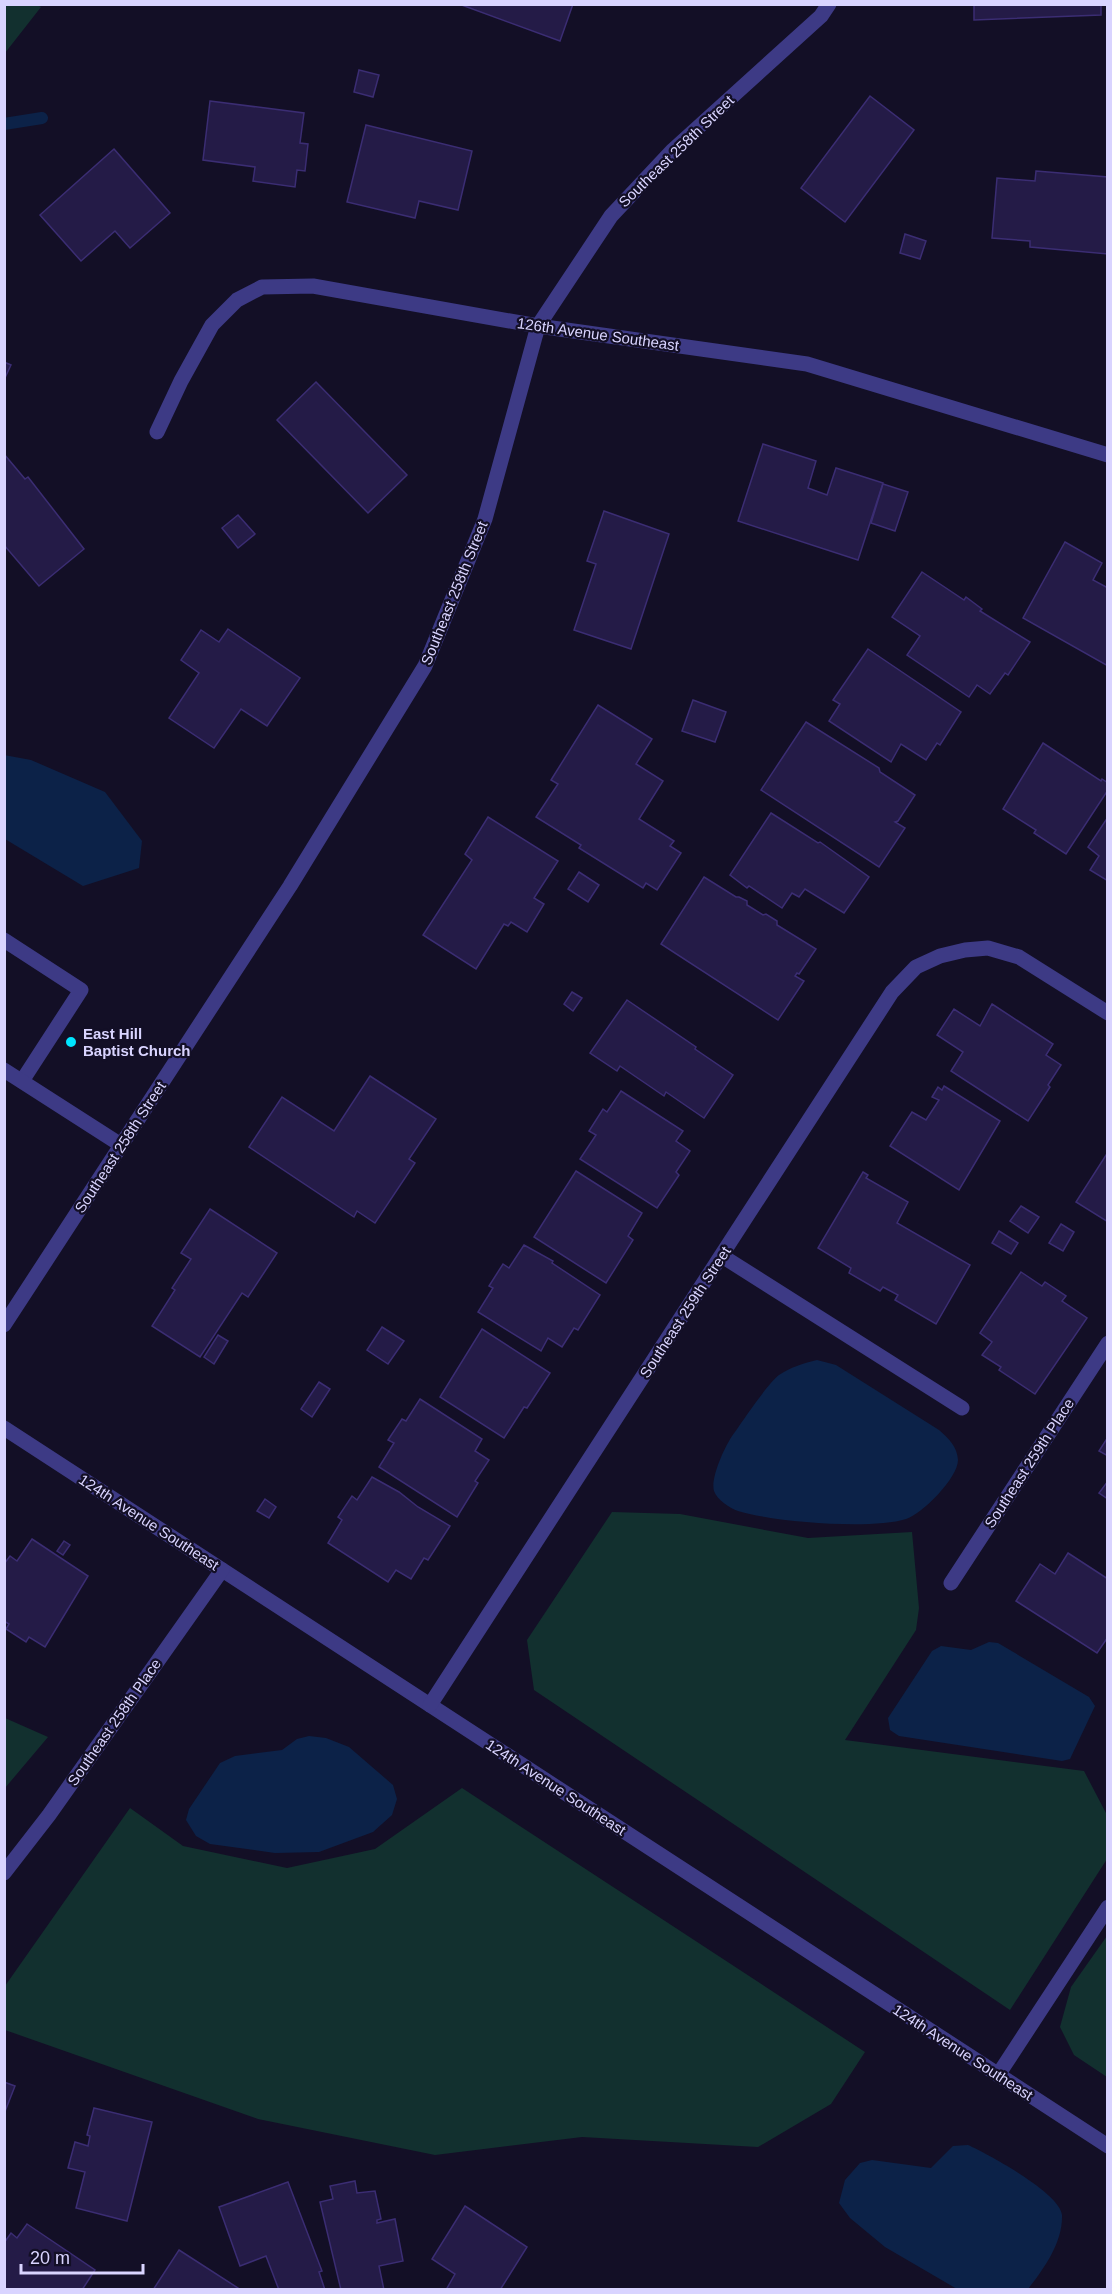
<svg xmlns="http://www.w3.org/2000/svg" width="1112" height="2294" font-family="Helvetica,sans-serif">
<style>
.green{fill:#12302f}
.water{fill:#0c2248}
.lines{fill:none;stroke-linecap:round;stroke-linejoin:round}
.stream{stroke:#0c2248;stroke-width:12}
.building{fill:#241b47;stroke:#3b2d73;stroke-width:1.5}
.minor{stroke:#3d3a85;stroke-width:15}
.poi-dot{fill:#00e5ff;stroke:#130f26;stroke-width:2}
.labels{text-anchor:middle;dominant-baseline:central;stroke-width:4.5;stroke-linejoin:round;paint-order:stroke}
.street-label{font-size:15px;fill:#d9d4ff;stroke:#130f26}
.poi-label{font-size:15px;font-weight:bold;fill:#d9d4ff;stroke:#130f26;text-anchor:start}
</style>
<rect width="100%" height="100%" fill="#130f26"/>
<!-- green -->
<g class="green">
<path d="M 5,4 L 37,5 L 41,7 L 5,53 Z"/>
<path d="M 612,1512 L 680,1514 L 808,1538 L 912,1532 L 919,1608 L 916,1630 L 845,1740 L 1084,1771 L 1107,1815 L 1107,1859 L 1010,2010 L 534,1690 L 527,1640 Z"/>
<path d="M 5,1718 L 48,1737 L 5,1788 Z"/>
<path d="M 462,1788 L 865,2052 L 831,2104 L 758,2147 L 582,2137 L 435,2155 L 258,2119 L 5,2030 L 5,1986 L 130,1808 L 183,1846 L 287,1868 L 375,1849 Z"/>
<path d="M 1107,1936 L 1107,2077 L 1074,2055 L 1060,2027 L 1071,1987 Z"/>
</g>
<!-- water -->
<g class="water">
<path d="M 4,755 L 31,760 L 105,792 L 142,841 L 139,868 L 83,886 L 5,839 Z"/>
<path d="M 817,1360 L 836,1365 L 939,1430 C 949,1439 957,1446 958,1460 C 958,1478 922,1514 906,1519 C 871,1530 773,1522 738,1511 C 730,1508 717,1500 714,1491 C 710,1478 726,1443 735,1432 C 744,1419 769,1382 779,1375 C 791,1367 804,1363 817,1360 Z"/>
<path d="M 989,1642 L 998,1643 L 1089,1697 L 1095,1706 L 1070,1759 L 1062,1761 L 899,1736 L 890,1730 L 888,1718 L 932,1651 L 941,1646 L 971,1650 Z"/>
<path d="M 309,1736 L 326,1738 L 349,1747 L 393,1785 L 397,1799 L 392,1815 L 373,1832 L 319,1852 L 275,1853 L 210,1844 L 196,1836 L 186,1820 L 189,1809 L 220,1763 L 235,1756 L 282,1750 L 297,1739 Z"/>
<path d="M 968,2145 C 988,2154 1060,2193 1062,2215 C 1063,2242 1044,2269 1028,2289 L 957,2289 L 885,2247 L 850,2218 L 839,2203 L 845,2180 L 860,2163 L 872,2160 L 931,2168 L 953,2146 Z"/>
</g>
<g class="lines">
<!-- stream -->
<path class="stream" d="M 4,124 L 42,118"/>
</g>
<!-- building -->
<g class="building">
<path d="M 459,4 L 573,4 L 560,41 Z"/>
<path d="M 974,4 L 1101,4 L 1101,15 L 974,20 Z"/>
<path d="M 359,70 L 379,75 L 373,97 L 354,92 Z"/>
<path d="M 870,96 L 914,130 L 845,222 L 801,188 Z"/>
<path d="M 210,101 L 304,113 L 300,143 L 308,144 L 305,171 L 297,170 L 295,187 L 253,181 L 255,167 L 203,160 Z"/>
<path d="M 366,125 L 472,151 L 458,210 L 419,201 L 415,218 L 347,202 Z"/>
<path d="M 114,149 L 170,213 L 130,248 L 115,231 L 81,261 L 40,215 Z"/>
<path d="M 1036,171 L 1108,177 L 1108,254 L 1030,247 L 1030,241 L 992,238 L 997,178 L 1035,181 Z"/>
<path d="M 905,234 L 926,241 L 920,259 L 900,253 Z"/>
<path d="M 4,362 L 11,365 L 4,380 Z"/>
<path d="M 316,382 L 407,475 L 368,513 L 277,420 Z"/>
<path d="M 763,444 L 816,461 L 808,488 L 827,495 L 836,468 L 883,483 L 858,560 L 738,521 Z"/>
<path d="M 4,454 L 25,479 L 28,477 L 84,549 L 39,586 L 4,545 Z"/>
<path d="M 883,484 L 908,492 L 895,531 L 871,523 Z"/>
<path d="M 604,511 L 669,534 L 631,649 L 574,630 L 596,564 L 587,561 Z"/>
<path d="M 238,515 L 255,534 L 238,548 L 222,528 Z"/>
<path d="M 1065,542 L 1102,563 L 1093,580 L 1108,588 L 1108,666 L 1023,618 Z"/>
<path d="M 922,572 L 964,600 L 966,597 L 982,609 L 980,611 L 1030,642 L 1008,675 L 1005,673 L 990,694 L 977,685 L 969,697 L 907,655 L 920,636 L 892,617 Z"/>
<path d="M 228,629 L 300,678 L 267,726 L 241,709 L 214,748 L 169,718 L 199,673 L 181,660 L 201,630 L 219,642 Z"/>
<path d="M 868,649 L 961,712 L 940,745 L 937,743 L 926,760 L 901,744 L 891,762 L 829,721 L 840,704 L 833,700 Z"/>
<path d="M 693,700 L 726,712 L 715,742 L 682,731 Z"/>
<path d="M 598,705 L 652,739 L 636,764 L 663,781 L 639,819 L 674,841 L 670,846 L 681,853 L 657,890 L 646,883 L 643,888 L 579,848 L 581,845 L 536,817 L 558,784 L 551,780 Z"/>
<path d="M 806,722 L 879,768 L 880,772 L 915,795 L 898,821 L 895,822 L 905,828 L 879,867 L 761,790 Z"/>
<path d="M 1043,743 L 1101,781 L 1102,779 L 1108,783 L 1108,790 L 1066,854 L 1034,833 L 1036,830 L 1003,809 Z"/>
<path d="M 771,813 L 818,843 L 820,842 L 869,877 L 844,913 L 805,889 L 799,897 L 792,893 L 782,908 L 749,886 L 747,888 L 730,875 Z"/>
<path d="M 488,817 L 558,861 L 534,898 L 544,904 L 527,932 L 511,922 L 508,926 L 504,924 L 476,969 L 423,935 L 472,860 L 465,854 Z"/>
<path d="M 1108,817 L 1108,881 L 1090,870 L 1099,856 L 1088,847 Z"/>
<path d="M 579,872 L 599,885 L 588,902 L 568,889 Z"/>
<path d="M 704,877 L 736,897 L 739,897 L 747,901 L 747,905 L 763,915 L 766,914 L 777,921 L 777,925 L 816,949 L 799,974 L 797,973 L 795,976 L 804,981 L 778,1020 L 661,944 Z"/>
<path d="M 572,992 L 582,998 L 573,1011 L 564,1004 Z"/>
<path d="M 627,1000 L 696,1047 L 695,1049 L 733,1075 L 704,1118 L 666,1092 L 664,1096 L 620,1066 L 617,1071 L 590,1053 Z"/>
<path d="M 992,1004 L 1053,1044 L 1046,1055 L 1061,1065 L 1048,1085 L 1050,1087 L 1028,1121 L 951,1071 L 963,1052 L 937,1035 L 954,1009 L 980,1026 Z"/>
<path d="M 370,1076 L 436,1119 L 409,1159 L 415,1163 L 375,1223 L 357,1211 L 354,1217 L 249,1147 L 282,1097 L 334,1131 Z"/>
<path d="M 944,1086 L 1000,1121 L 959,1190 L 890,1146 L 912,1112 L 926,1120 L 939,1100 L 932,1097 L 938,1087 L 942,1090 Z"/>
<path d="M 621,1091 L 683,1131 L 676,1141 L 690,1151 L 676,1172 L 679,1175 L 657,1208 L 580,1159 L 596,1135 L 589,1131 L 603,1109 L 607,1112 Z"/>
<path d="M 1108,1152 L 1108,1222 L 1076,1202 Z"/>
<path d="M 576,1171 L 642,1213 L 628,1236 L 633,1240 L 606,1283 L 534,1237 Z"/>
<path d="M 863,1172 L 868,1175 L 866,1178 L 908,1202 L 897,1223 L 970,1265 L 936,1324 L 895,1300 L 898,1295 L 883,1287 L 880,1291 L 849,1273 L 851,1268 L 818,1248 Z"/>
<path d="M 1021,1206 L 1039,1217 L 1028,1233 L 1010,1221 Z"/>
<path d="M 210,1209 L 277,1253 L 248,1297 L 242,1293 L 200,1357 L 152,1326 L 175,1290 L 172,1288 L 191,1259 L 181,1253 Z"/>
<path d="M 1061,1224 L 1074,1232 L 1063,1251 L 1049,1243 Z"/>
<path d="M 999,1231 L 1018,1243 L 1011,1254 L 992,1243 Z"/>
<path d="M 524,1245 L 553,1261 L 552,1263 L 600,1295 L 578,1330 L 574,1328 L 562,1347 L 548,1338 L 541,1351 L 478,1312 L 493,1288 L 489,1286 L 503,1264 L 509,1268 Z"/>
<path d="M 1021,1272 L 1042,1286 L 1045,1282 L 1066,1296 L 1062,1301 L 1087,1318 L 1035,1394 L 999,1370 L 1001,1367 L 982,1355 L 992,1342 L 980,1333 Z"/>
<path d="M 382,1327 L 404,1341 L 388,1364 L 367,1350 Z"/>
<path d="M 482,1329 L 550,1373 L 527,1408 L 524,1407 L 504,1438 L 440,1397 Z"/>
<path d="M 218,1335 L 228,1341 L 214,1364 L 204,1357 Z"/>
<path d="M 319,1382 L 330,1389 L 312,1417 L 301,1409 Z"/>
<path d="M 420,1399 L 482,1439 L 475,1451 L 489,1460 L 475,1481 L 478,1483 L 457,1517 L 379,1467 L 394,1443 L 388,1440 L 402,1419 L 406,1421 Z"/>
<path d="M 1108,1437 L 1108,1456 L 1099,1451 Z"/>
<path d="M 372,1477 L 399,1492 L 418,1507 L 450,1526 L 428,1560 L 424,1558 L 411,1579 L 396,1570 L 388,1582 L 328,1543 L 342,1520 L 338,1517 L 352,1496 L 357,1500 Z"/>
<path d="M 1108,1481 L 1108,1499 L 1099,1493 Z"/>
<path d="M 265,1499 L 276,1507 L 269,1518 L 257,1511 Z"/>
<path d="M 32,1539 L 88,1576 L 45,1647 L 29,1637 L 26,1642 L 6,1629 L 9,1624 L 4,1621 L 4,1564 L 10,1556 L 17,1561 Z"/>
<path d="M 64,1541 L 70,1545 L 63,1555 L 57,1551 Z"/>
<path d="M 1068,1553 L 1108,1579 L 1108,1637 L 1097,1653 L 1016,1601 L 1040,1564 L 1055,1574 Z"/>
<path d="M 4,2082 L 15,2086 L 4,2114 Z"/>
<path d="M 94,2108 L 152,2122 L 127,2221 L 76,2208 L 85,2172 L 68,2168 L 75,2142 L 88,2146 L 90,2136 L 87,2135 Z"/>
<path d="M 355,2181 L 357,2193 L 375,2191 L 381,2219 L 377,2220 L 377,2223 L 395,2219 L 403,2261 L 379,2266 L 384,2290 L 341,2290 L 320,2202 L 333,2199 L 330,2186 Z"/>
<path d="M 288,2182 L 322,2271 L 319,2272 L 325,2290 L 279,2290 L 266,2256 L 240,2266 L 219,2207 Z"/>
<path d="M 465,2206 L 527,2247 L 500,2290 L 446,2290 L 455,2274 L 432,2259 Z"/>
<path d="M 27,2224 L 95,2270 L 82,2290 L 4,2290 L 4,2243 L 11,2233 L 17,2238 Z"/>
<path d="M 179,2250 L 238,2288 L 237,2290 L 153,2290 Z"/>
</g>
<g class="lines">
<!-- minor -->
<g class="minor">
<path d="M 157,432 L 181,381 L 212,325 L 237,300 L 262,287 L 313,286 L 538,326 L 807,364 L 1108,455"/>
<path d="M 4,940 L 81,990 L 22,1081"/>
<path d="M 4,1070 L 121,1145"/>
<path d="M 722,1256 L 962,1408"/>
<path d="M 4,1325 L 290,886 L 425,666 L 485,519 L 538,326 L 611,216 L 673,150 L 821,16 L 829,4"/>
<path d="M 4,1428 L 1108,2146"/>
<path d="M 951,1583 L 1108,1343"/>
<path d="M 430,1705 L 892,992 L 916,967 L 940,956 L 965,950 L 988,948 L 1019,957 L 1108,1013"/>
<path d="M 4,1873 L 49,1815 L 222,1570"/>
<path d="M 998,2075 L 1108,1907"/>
</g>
</g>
<!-- markers -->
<circle class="poi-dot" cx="71" cy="1042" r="6"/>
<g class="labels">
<!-- street labels -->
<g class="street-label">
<text transform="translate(676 151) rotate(-44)">Southeast 258th Street</text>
<text transform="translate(598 334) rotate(8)">126th Avenue Southeast</text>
<text transform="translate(454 593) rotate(-68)">Southeast 258th Street</text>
<text transform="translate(120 1147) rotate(-57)">Southeast 258th Street</text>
<text transform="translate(685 1312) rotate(-57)">Southeast 259th Street</text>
<text transform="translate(1029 1463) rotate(-57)">Southeast 259th Place</text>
<text transform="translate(149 1522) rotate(33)">124th Avenue Southeast</text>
<text transform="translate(114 1722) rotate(-55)">Southeast 258th Place</text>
<text transform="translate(556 1787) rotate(33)">124th Avenue Southeast</text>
<text transform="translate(963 2052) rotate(33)">124th Avenue Southeast</text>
</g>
<!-- poi labels -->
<g class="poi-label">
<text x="83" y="1033">East Hill<tspan x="83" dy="17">Baptist Church</tspan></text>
</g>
</g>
<!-- border -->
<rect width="1112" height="2294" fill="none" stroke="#d9d4ff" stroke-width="12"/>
<!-- scale -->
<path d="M21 2264v9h122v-9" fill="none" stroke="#d9d4ff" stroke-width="3"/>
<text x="30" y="2264" font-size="18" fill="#d9d4ff" stroke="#130f26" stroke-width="4.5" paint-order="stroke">20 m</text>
</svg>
